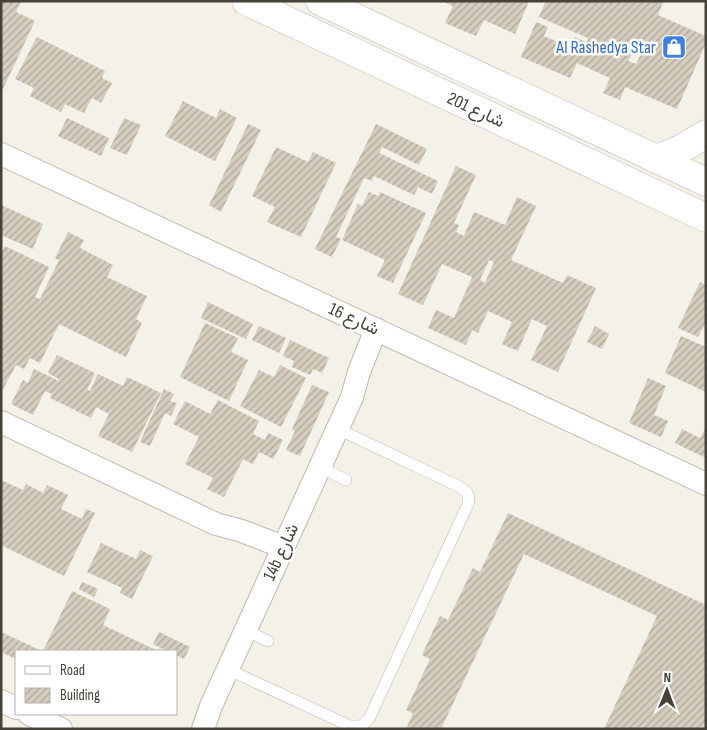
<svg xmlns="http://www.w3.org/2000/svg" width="707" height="730" font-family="'Sofia Sans Condensed',Vazirmatn,sans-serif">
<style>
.building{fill:url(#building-hatch);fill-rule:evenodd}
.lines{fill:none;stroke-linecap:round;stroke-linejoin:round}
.service-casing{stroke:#bfb9ab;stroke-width:12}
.minor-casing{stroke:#bfb9ab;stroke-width:24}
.tertiary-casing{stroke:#bfb9ab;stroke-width:29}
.service{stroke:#fff;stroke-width:11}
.minor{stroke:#fff;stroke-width:22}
.tertiary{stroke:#fff;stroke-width:28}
.labels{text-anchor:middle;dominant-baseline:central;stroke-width:5;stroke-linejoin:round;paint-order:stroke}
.shop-label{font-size:18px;fill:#366cbe;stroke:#fff;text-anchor:end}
.street-label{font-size:18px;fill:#474237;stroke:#fff}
</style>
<defs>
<pattern id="building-hatch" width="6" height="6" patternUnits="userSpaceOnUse" patternTransform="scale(1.25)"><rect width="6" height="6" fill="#d5cdbe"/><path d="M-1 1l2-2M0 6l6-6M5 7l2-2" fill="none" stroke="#afa89b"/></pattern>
</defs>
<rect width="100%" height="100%" fill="#f4f1e9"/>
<!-- building -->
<g class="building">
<path d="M 1,1 L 21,1 L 16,12 L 35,21 L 1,93 Z"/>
<path d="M 442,1 L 529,1 L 515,34 L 484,20 L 476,36 L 445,23 L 453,6 Z"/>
<path d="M 546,1 L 662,1 L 663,2 L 658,15 L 706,36 L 706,43 L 677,109 L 625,87 L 620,100 L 603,93 L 610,78 L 577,63 L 570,78 L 521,57 L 536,22 L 548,27 L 544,36 L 569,47 L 574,37 L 586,42 L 588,38 L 539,17 ZM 635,49 L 642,52 L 636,64 L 628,61 Z"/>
<path d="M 37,37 L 105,71 L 102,78 L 112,83 L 101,103 L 92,98 L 84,113 L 65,104 L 61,112 L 30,96 L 34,88 L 15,79 Z"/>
<path d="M 183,101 L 216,118 L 220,109 L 237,118 L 215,161 L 165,136 Z"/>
<path d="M 67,118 L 109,138 L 101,156 L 58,136 Z"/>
<path d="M 124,118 L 141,125 L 127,155 L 110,148 Z"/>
<path d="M 248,124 L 261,130 L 221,212 L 209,205 Z"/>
<path d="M 376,124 L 427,149 L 419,165 L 382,147 L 379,153 L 438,181 L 432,194 L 418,187 L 414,195 L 374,176 L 372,181 L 364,178 L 336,237 L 341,239 L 332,257 L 315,249 Z"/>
<path d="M 276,147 L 308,162 L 313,152 L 336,163 L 301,237 L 267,222 L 275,207 L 252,196 Z"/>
<path d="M 456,166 L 476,175 L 454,223 L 459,225 L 456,232 L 464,236 L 474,212 L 505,225 L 517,197 L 536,206 L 511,260 L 563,283 L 567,275 L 596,288 L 558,372 L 531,360 L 547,326 L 532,319 L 518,351 L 502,344 L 512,322 L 488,311 L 478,333 L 472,330 L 466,345 L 428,328 L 436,310 L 454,318 L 472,277 L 442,264 L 423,305 L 398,294 ZM 489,260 L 494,262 L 485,283 L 480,280 Z"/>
<path d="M 369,192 L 378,196 L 380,192 L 426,213 L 393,283 L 377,276 L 385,260 L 342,240 L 358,204 L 362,206 Z"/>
<path d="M 1,205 L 43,224 L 33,249 L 1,235 Z"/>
<path d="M 68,232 L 84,240 L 80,248 L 113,265 L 107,277 L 147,296 L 136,319 L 142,323 L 126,357 L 59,324 L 40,363 L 30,358 L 24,369 L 16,365 L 1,393 L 1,296 L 3,295 L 1,294 L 1,254 L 5,246 L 49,267 L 35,297 L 40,299 L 59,260 L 55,258 Z"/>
<path d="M 700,282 L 706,285 L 706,324 L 705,324 L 698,337 L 678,328 Z"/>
<path d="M 208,302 L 253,324 L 246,339 L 201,318 Z"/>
<path d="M 205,323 L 238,338 L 231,352 L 248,360 L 229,401 L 180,377 Z"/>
<path d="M 259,326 L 286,338 L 279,353 L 252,340 Z"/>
<path d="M 595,326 L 609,334 L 602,349 L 587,342 Z"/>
<path d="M 681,336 L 706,347 L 706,392 L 665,373 Z"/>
<path d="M 290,340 L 329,358 L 322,373 L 313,369 L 310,375 L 292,367 L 294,361 L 283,356 Z"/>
<path d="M 57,355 L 95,373 L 87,390 L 90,391 L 98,374 L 123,386 L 127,377 L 161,393 L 132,452 L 98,436 L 109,414 L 96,407 L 91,418 L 50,398 L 52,394 L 45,391 L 33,415 L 11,404 L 23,380 L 28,383 L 34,369 L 59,381 L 59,379 L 48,373 Z"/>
<path d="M 280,365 L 306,378 L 281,427 L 240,406 L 259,370 L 274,377 Z"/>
<path d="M 648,378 L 666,386 L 654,415 L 668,421 L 661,437 L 629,423 Z"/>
<path d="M 312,385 L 329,392 L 300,456 L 286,450 L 295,431 L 292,429 Z"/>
<path d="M 164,389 L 174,394 L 170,401 L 177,403 L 171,416 L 165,413 L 150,446 L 140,442 Z"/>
<path d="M 218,400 L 259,421 L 253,434 L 265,440 L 268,433 L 283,440 L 273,459 L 259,452 L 253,464 L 243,459 L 224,497 L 207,489 L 213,478 L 185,464 L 199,437 L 173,424 L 185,401 L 210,414 Z"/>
<path d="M 706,427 L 706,458 L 675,443 L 682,429 L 700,438 Z"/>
<path d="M 1,480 L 23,490 L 26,484 L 43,493 L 47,485 L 68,495 L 61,509 L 82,519 L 86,509 L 95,513 L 64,576 L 1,545 Z"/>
<path d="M 508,513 L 706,605 L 706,729 L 604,729 L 657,616 L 524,554 L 441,729 L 406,729 L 413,713 L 406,710 L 430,659 L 422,655 L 440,616 L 448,620 L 473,568 L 480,572 Z"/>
<path d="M 101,543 L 136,559 L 140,550 L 153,556 L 132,599 L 120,593 L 122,588 L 87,572 Z"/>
<path d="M 82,582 L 98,589 L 94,597 L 79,589 Z"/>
<path d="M 72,591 L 110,609 L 103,625 L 158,651 L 43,651 Z"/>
<path d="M 1,632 L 42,651 L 16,651 L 16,659 L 1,652 Z"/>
<path d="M 159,632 L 190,647 L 184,659 L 176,655 L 176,651 L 167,651 L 153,644 Z"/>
</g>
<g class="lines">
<defs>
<g id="service">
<path d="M 320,467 L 346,480"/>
<path d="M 245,630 L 268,641"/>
<path d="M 227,669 L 350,726 L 361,726 L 369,719 L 468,504 C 470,496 468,491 460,487 L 338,429"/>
</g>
<g id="minor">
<path d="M 1,154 L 706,484"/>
<path d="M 1,422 L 216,524 L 242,531 L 283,547"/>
<path d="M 1,701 L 16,708"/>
<path d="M 29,714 L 61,729"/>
<path d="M 203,729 L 211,706 L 352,397 L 359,372 L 376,329"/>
</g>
<g id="tertiary">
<path d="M 246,1 L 706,218"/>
<path d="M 320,1 L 706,182"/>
<path d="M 656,159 L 681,149 L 706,134"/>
</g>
</defs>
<!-- service casing -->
<use href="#service" class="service-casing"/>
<!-- minor casing -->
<use href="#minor" class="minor-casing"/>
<!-- tertiary casing -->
<use href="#tertiary" class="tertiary-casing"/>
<!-- service -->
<use href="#service" class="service"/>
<!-- minor -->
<use href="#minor" class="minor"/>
<!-- tertiary -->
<use href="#tertiary" class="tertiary"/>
</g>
<!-- icons -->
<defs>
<symbol id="shop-square" viewBox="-11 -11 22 22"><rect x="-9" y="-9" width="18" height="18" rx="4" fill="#3f7fe0" stroke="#fff"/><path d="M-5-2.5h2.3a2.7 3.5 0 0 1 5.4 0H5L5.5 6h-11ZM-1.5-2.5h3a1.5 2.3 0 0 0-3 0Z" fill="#fff"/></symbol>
</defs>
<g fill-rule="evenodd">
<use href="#shop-square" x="660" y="33" width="28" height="28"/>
</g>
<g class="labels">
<!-- shop labels -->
<g class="shop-label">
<text x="656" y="47">Al Rashedya Star</text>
</g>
<!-- street labels -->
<g class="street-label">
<text transform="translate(476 110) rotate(25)">شارع 201</text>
<text transform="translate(354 319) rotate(25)">شارع 16</text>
<text transform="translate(281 552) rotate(-65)">14b شارع</text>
</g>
</g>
<!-- border -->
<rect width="707" height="730" fill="none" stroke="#474237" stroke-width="5"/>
<!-- legend -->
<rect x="15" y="650" width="162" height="65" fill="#ffffff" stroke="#b5b3af"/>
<rect x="25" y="666" width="25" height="8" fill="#ffffff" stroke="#b5b3af"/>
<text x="60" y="675" font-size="15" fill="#474237">Road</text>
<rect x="25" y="688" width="25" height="15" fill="url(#building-hatch)" stroke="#b5b3af"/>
<text x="60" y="700" font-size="15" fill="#474237">Building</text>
<!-- north arrow -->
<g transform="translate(667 690) rotate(1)" stroke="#ffffff" stroke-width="4" paint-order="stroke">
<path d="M0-4L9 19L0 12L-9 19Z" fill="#474237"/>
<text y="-8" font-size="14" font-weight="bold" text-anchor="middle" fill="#474237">N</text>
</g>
</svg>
